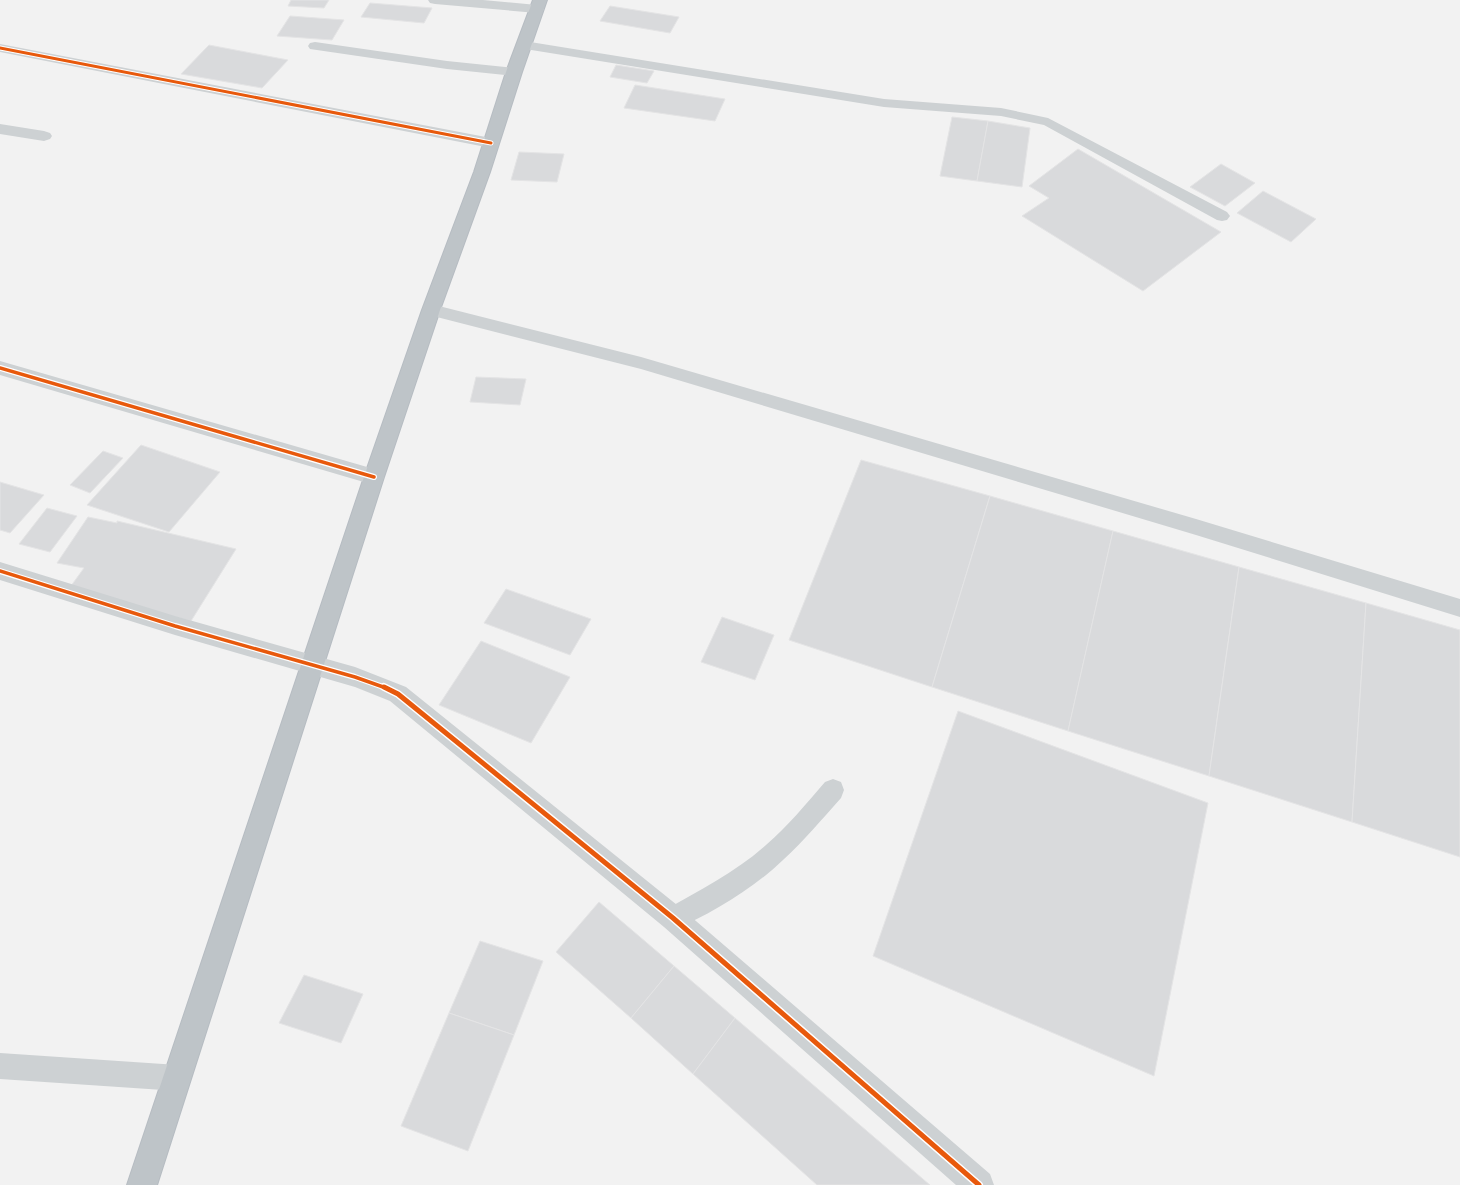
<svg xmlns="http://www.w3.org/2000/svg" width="1460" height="1185" font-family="Helvetica,sans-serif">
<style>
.building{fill:#d9dadc;stroke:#e4e4e5}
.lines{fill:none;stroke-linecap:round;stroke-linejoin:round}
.highway-casing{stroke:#b6bcc2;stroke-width:2}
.lane{fill:#cdd1d3;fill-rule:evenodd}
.street{fill:#cdd1d3;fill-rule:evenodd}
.highway{fill:#bec4c8;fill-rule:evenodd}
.cycleway-far2-casing{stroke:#fff;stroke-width:5}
.cycleway-far1-casing{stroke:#fff;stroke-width:6}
.cycleway-casing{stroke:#fff;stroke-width:8}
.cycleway-far2{stroke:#e8590c;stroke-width:3}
.cycleway-far1{stroke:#e8590c;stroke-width:3.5}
.cycleway{stroke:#e8590c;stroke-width:5}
</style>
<rect width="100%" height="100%" fill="#f2f2f2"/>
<!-- building -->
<g class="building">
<path d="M 291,0 L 329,0 L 324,8 L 288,6 Z"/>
<path d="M 370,3 L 432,8 L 424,23 L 361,17 Z"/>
<path d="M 610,6 L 679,17 L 670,33 L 600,21 Z"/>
<path d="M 290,16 L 344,20 L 332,40 L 277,36 Z"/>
<path d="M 209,45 L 288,60 L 262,88 L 181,74 Z"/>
<path d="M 616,65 L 654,71 L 647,83 L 610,77 Z"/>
<path d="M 635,85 L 725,99 L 715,121 L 624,108 Z"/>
<path d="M 952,117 L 988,121 L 977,181 L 940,176 Z"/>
<path d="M 988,121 L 1030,128 L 1022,187 L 977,181 Z"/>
<path d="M 1078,149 L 1221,232 L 1143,291 L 1022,216 L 1049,198 L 1029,186 Z"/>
<path d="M 519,152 L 564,154 L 557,182 L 511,180 Z"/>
<path d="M 1221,164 L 1255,183 L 1225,206 L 1190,187 Z"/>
<path d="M 1263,191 L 1316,219 L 1291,242 L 1237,213 Z"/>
<path d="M 476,377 L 526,379 L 520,405 L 470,402 Z"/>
<path d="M 141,445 L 220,472 L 169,532 L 87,505 Z"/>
<path d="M 103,451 L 123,458 L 90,493 L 70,485 Z"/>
<path d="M 861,460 L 990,496 L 932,687 L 789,640 Z"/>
<path d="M 0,482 L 44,495 L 10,533 L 0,530 Z"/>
<path d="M 990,496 L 1113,531 L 1068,731 L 932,687 Z"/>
<path d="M 47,508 L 77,516 L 50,552 L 19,544 Z"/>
<path d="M 88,517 L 117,523 L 117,521 L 236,549 L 191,621 L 68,590 L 84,568 L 57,563 Z"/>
<path d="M 1113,531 L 1239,567 L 1209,776 L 1068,731 Z"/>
<path d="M 1239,567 L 1366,603 L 1352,822 L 1209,776 Z"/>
<path d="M 506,589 L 591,619 L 570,655 L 484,623 Z"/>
<path d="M 1366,603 L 1460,630 L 1460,857 L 1352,822 Z"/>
<path d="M 722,617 L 774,635 L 755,680 L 701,662 Z"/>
<path d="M 481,641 L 570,677 L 531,743 L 439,705 Z"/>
<path d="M 958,711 L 1208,803 L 1154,1076 L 873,956 Z"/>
<path d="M 599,902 L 674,966 L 631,1018 L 556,952 Z"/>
<path d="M 480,941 L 543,961 L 514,1035 L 449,1013 Z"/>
<path d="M 674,966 L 735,1018 L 693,1074 L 631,1018 Z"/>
<path d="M 304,975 L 363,994 L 341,1043 L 279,1023 Z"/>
<path d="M 449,1013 L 514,1035 L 468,1151 L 401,1126 Z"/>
<path d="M 735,1018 L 930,1185 L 817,1185 L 693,1074 Z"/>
</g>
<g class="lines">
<defs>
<path id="highway" d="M 533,0 L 547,0 L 522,72 L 490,172 L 440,310 L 384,477 L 157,1185 L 127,1185 L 364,477 L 422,310 L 474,172 L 506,72 Z"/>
</defs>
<!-- highway casing -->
<use href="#highway" class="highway-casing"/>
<!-- lane -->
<g class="lane">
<path d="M 524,41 L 884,99 L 1001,108 L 1048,118 L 1227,212 L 1230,216 L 1227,220 L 1222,221 L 1217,220 L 1044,125 L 1001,116 L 884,107 L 519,48 L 517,45 L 519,42 Z"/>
<path d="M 315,42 L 447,61 L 514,68 L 519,69 L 521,72 L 519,75 L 514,76 L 447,69 L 310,49 L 308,46 L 310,43 Z"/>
<path d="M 431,304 L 641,357 L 1196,519 L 1460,599 L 1460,617 L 1196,535 L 641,369 L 425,314 L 423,310 L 425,306 Z"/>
<path d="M 833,779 L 841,782 L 844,790 L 841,798 C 822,819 804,841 783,860 C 754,888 710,915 673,930 L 665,926 L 661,918 L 665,910 C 700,890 736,872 766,845 C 788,826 806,804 825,782 Z"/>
<path d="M 0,1053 L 178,1065 L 187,1069 L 191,1078 L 187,1087 L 178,1091 L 0,1079 Z"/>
</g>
<!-- street -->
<g class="street">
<path d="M 428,0 L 483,0 L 537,5 L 542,6 L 544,9 L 542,12 L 537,13 L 435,4 L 430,3 Z"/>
<path d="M 0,44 L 491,138 L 497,140 L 499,143 L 497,146 L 491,148 L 0,52 Z"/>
<path d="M 0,124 L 44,131 L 50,133 L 52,136 L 50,139 L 44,141 L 0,134 Z"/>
<path d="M 0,361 L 374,469 L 381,471 L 384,477 L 381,483 L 374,485 L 0,375 Z"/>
<path d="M 0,562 L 175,616 L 355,667 L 406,687 L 682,909 L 990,1174 L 994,1185 L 956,1185 L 664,927 L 390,701 L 355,687 L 175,635 L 0,580 Z"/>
</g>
<!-- highway -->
<use href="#highway" class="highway"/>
<defs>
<path id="cycleway-far2" d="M 0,48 L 491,143"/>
<g id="cycleway-far1">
<path d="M 0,368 L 374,477"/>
<path d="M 0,571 L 175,626 L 355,677 L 386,688"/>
</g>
<path id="cycleway" d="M 384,687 L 398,694 L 673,918 L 979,1185"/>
</defs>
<!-- cycleway-far2 casing -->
<use href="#cycleway-far2" class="cycleway-far2-casing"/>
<!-- cycleway-far1 casing -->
<use href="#cycleway-far1" class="cycleway-far1-casing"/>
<!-- cycleway casing -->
<use href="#cycleway" class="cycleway-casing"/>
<!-- cycleway-far2 -->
<use href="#cycleway-far2" class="cycleway-far2"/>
<!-- cycleway-far1 -->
<use href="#cycleway-far1" class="cycleway-far1"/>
<!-- cycleway -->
<use href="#cycleway" class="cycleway"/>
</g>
</svg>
